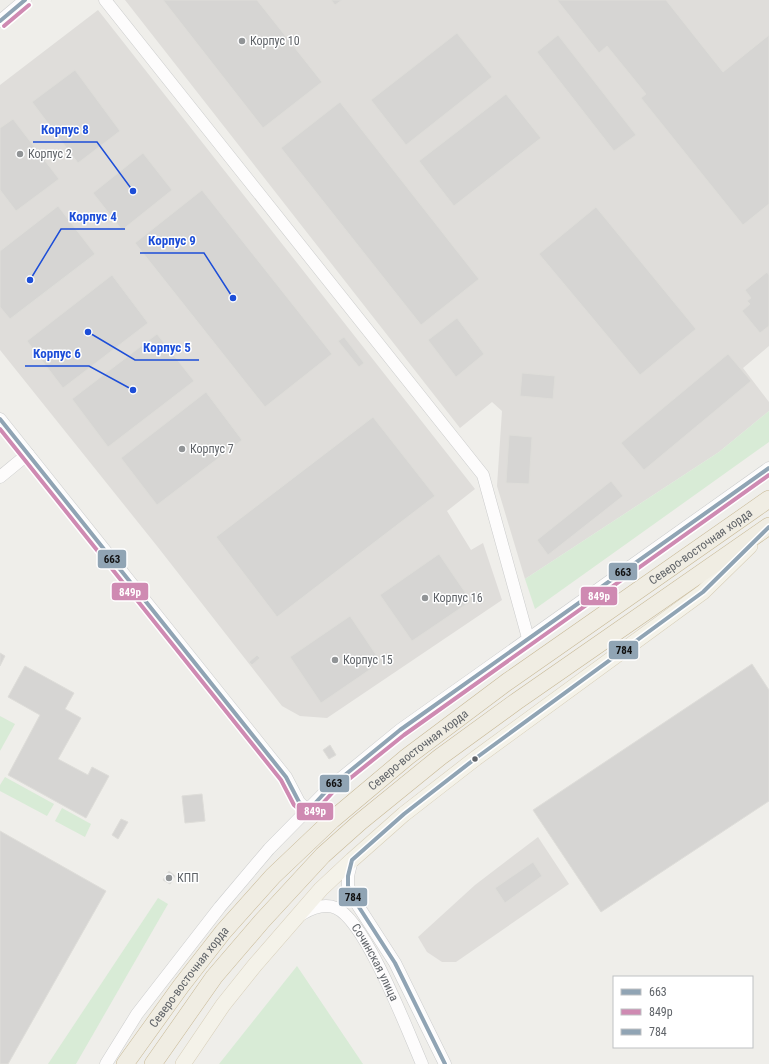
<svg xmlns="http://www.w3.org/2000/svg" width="769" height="1064" font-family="'Roboto Condensed',sans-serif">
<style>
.industrial{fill:#dfddda}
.green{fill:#d8ebd6}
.building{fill:#d6d5d3;stroke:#deddd9}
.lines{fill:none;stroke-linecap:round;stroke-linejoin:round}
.minor-casing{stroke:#cbcccc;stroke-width:13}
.major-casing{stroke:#d7ceb8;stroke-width:16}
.highway-casing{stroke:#c8b996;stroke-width:18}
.minor{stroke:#fdfcfc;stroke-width:12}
.major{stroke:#f4f2e9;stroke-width:15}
.highway{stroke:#f0ede3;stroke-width:17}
.bus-1-casing{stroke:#fff;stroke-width:7}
.bus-2-casing{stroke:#fff;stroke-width:7}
.bus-3-casing{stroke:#fff;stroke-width:7}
.bus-1{stroke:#90a4b4;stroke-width:4}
.bus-2{stroke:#cf8ab2;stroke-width:4}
.bus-3{stroke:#90a4b4;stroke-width:4}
.poi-dot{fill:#919496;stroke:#fff;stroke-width:1.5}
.bus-dot{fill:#5f6368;stroke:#fff;stroke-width:1.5}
.labels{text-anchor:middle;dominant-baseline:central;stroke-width:3;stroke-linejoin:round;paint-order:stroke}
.poi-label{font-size:12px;fill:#5f6368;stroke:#fff;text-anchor:start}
.street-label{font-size:12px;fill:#5f6368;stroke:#fff}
.leader{fill:none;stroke:#1d4ed8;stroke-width:1.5}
.callout-dot{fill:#1d4ed8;stroke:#fff;stroke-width:1.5}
.callout-label{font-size:13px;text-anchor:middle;font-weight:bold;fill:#1d4ed8;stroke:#fff;stroke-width:3;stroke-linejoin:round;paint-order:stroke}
.line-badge{stroke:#fff;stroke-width:1.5}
.badge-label{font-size:11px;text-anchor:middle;font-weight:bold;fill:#fff}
.pale-badge-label{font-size:11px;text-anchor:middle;font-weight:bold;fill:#111}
</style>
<rect width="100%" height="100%" fill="#efeeea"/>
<!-- industrial -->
<g class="industrial">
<path d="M 125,0 L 769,0 L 769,346 L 743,368 L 769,402 L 769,411 L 719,452 L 525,579 L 497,486 L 502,411 L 492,402 L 460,428 Z"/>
<path d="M 98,10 L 475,489 L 447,511 L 471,550 L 483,543 L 502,600 L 327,718 L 300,716 L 282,706 L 157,546 L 0,350 L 0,85 Z"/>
<path d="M 538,837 L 569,884 L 456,962 L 442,962 L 427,952 L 418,937 L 475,885 Z"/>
</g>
<!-- green -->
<g class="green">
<path d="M 769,411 L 769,442 L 535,609 L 525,579 L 719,452 Z"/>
<path d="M 0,716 L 15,724 L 0,751 Z"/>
<path d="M 5,777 L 54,804 L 47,816 L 0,791 L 0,785 Z"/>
<path d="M 62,808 L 91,824 L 85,837 L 55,821 Z"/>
<path d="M 158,898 L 168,904 L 76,1064 L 48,1064 Z"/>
<path d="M 297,966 L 363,1064 L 219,1064 Z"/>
</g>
<!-- building -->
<g class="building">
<path d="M 163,0 L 257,0 L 322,82 L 263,128 Z"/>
<path d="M 331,0 L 342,0 L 335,5 Z"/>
<path d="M 557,0 L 666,0 L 723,72 L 769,35 L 769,204 L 743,225 L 641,98 L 646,94 L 607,46 L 599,53 Z"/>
<path d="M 457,33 L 492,77 L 406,145 L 371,100 Z"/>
<path d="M 558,35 L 636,135 L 614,151 L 537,52 Z"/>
<path d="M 75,70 L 120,131 L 78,163 L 32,102 Z"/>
<path d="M 506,94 L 541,138 L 454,206 L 419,161 Z"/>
<path d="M 340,102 L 479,279 L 421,325 L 281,148 Z"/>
<path d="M 13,119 L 59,179 L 16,211 L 0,190 L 0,128 Z"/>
<path d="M 143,153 L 172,190 L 122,230 L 93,193 Z"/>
<path d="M 202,190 L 332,354 L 265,407 L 135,243 Z"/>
<path d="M 58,206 L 95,254 L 10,319 L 0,307 L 0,251 Z"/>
<path d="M 596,207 L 696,329 L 640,375 L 539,254 Z"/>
<path d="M 767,272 L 769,275 L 769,326 L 760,333 L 742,311 L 750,304 L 747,301 L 751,298 L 745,290 Z"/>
<path d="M 112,275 L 148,323 L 63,388 L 27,341 Z"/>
<path d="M 457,318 L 484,354 L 456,377 L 428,340 Z"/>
<path d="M 157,334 L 194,381 L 108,447 L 72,399 Z"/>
<path d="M 344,337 L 364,363 L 359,367 L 338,341 Z"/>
<path d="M 728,354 L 751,381 L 644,470 L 621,443 Z"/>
<path d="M 522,373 L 555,376 L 553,399 L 520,396 Z"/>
<path d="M 206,392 L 242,440 L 157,505 L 121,458 Z"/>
<path d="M 373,417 L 435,496 L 277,617 L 216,537 Z"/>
<path d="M 509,435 L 532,437 L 529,484 L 506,483 Z"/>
<path d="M 611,481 L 623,496 L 548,555 L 537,540 Z"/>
<path d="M 439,554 L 471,601 L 412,641 L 380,595 Z"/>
<path d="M 350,616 L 381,662 L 321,703 L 290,657 Z"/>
<path d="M 0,653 L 5,656 L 0,666 Z"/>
<path d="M 257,655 L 260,658 L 252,665 L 249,662 Z"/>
<path d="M 752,664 L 769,690 L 769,801 L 601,912 L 533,810 Z"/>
<path d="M 25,666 L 74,693 L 65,709 L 81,718 L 58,759 L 88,775 L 92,767 L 109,776 L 86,818 L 8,775 L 40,715 L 8,697 Z"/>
<path d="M 330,745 L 336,755 L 329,759 L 323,750 Z"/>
<path d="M 202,794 L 205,821 L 185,823 L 182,796 Z"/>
<path d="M 121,819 L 128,822 L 118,839 L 112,835 Z"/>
<path d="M 0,831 L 106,891 L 8,1064 L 0,1064 Z"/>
<path d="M 533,862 L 542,876 L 505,903 L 495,888 Z"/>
<path d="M 169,871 L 175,876 L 170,884 L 163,880 Z"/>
</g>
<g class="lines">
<defs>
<g id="minor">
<path d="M 105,0 L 483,475 L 528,638"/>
<path d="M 0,21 L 25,0"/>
<path d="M 0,419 L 286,777 L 299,802 L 308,811"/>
<path d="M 0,477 L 28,454"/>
<path d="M 352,860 L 348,876 L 348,886 L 355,901 L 395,963 L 445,1064"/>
<path id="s1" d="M 302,914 C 312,908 324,903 336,908 C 366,921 408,1032 422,1064"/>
<path d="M 106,1064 L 137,1014 L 220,907 L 269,849 L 329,788 L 400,730 L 769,468"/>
</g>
<path id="major" d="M 183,1064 L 223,1005 L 255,965 L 321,889 L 352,860 L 404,814 L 476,758 L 703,592 L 750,546"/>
<g id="highway">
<path id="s2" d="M 125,1064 L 181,986 L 223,932 L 273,876 L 332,820 L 407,757 L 507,682 L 769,499"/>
<path d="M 153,1064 L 214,977 L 262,921 L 323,855 L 360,822 L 440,757 L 517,701 L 769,526"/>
</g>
</defs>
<!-- minor casing -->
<use href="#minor" class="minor-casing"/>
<!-- major casing -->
<use href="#major" class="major-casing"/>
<!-- highway casing -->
<use href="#highway" class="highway-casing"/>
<!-- minor -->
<use href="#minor" class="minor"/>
<!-- major -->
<use href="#major" class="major"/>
<!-- highway -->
<use href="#highway" class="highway"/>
<defs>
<g id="bus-1">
<path d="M 0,21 L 25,0"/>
<path d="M 0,419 L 286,777 L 299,802 L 308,811 L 329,788 L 400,730 L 769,468"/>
</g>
<g id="bus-2">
<path d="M 4,26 L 29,5"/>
<path d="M 0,429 L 281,780 L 294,805 L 308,817 L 312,815 L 333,792 L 404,735 L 769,475"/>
</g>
<path id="bus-3" d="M 445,1064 L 395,963 L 355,901 L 348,886 L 348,876 L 352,860 L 404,814 L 476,758 L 703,592 L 769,527"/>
</defs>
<!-- bus-1 casing -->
<use href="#bus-1" class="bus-1-casing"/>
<!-- bus-2 casing -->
<use href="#bus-2" class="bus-2-casing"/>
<!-- bus-3 casing -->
<use href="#bus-3" class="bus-3-casing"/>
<!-- bus-1 -->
<use href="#bus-1" class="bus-1"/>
<!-- bus-2 -->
<use href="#bus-2" class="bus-2"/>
<!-- bus-3 -->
<use href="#bus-3" class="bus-3"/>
</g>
<!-- markers -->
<g class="poi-dot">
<circle cx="242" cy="41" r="4"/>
<circle cx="20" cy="154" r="4"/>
<circle cx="182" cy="449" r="4"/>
<circle cx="425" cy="598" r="4"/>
<circle cx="335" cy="660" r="4"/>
<circle cx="169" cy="878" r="4"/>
</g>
<circle class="bus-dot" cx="475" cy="759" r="3.5"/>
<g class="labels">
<!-- poi labels -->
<g class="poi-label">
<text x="250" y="41">Корпус 10</text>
<text x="28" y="154">Корпус 2</text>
<text x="190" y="449">Корпус 7</text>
<text x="433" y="598">Корпус 16</text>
<text x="343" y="660">Корпус 15</text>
<text x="177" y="878">КПП</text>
</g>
<!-- street labels -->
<g class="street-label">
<text stroke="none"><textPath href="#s2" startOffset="780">Северо-восточная хорда</textPath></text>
<text stroke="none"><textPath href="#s2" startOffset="432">Северо-восточная хорда</textPath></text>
<text stroke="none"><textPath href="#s1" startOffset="104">Сочинская улица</textPath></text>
<text stroke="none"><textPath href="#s2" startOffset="108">Северо-восточная хорда</textPath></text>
</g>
</g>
<!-- callouts -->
<path class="leader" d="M133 191L97 142H33M30 280L61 229H125M233 298L204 253H140M88 332L135 360H199M133 390L89 366H25"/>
<g class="callout-dot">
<circle cx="133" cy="191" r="4"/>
<circle cx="30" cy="280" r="4"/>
<circle cx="233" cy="298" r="4"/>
<circle cx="88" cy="332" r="4"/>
<circle cx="133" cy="390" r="4"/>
</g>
<g class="callout-label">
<text x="65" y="134">Корпус 8</text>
<text x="93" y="221">Корпус 4</text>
<text x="172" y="245">Корпус 9</text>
<text x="167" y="352">Корпус 5</text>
<text x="57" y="358">Корпус 6</text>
</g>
<g class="line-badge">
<rect x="97" y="549" width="30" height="20" rx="4" fill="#90a4b4"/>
<rect x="608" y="562" width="30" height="19" rx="4" fill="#90a4b4"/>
<rect x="111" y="582" width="38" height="19" rx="4" fill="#cf8ab2"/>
<rect x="580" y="586" width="38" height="20" rx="4" fill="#cf8ab2"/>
<rect x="608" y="640" width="31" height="20" rx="4" fill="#90a4b4"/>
<rect x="319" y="774" width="31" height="19" rx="4" fill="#90a4b4"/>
<rect x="296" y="802" width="38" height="19" rx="4" fill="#cf8ab2"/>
<rect x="338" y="887" width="30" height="20" rx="4" fill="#90a4b4"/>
</g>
<g class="badge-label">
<text x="130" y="596">849р</text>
<text x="599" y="600">849р</text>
<text x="315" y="815">849р</text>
</g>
<g class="pale-badge-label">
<text x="112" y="563">663</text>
<text x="623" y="576">663</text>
<text x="624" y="654">784</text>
<text x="334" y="787">663</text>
<text x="353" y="901">784</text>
</g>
<!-- legend -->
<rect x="613" y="976" width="140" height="72" fill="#ffffff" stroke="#bfc1c3"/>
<rect x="621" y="989" width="20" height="6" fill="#90a4b4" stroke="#bfc1c3"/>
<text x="649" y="996" font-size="12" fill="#5f6368">663</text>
<rect x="621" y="1009" width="20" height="6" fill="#cf8ab2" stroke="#bfc1c3"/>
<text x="649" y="1016" font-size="12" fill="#5f6368">849р</text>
<rect x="621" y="1029" width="20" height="6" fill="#90a4b4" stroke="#bfc1c3"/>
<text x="649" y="1036" font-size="12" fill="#5f6368">784</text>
</svg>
